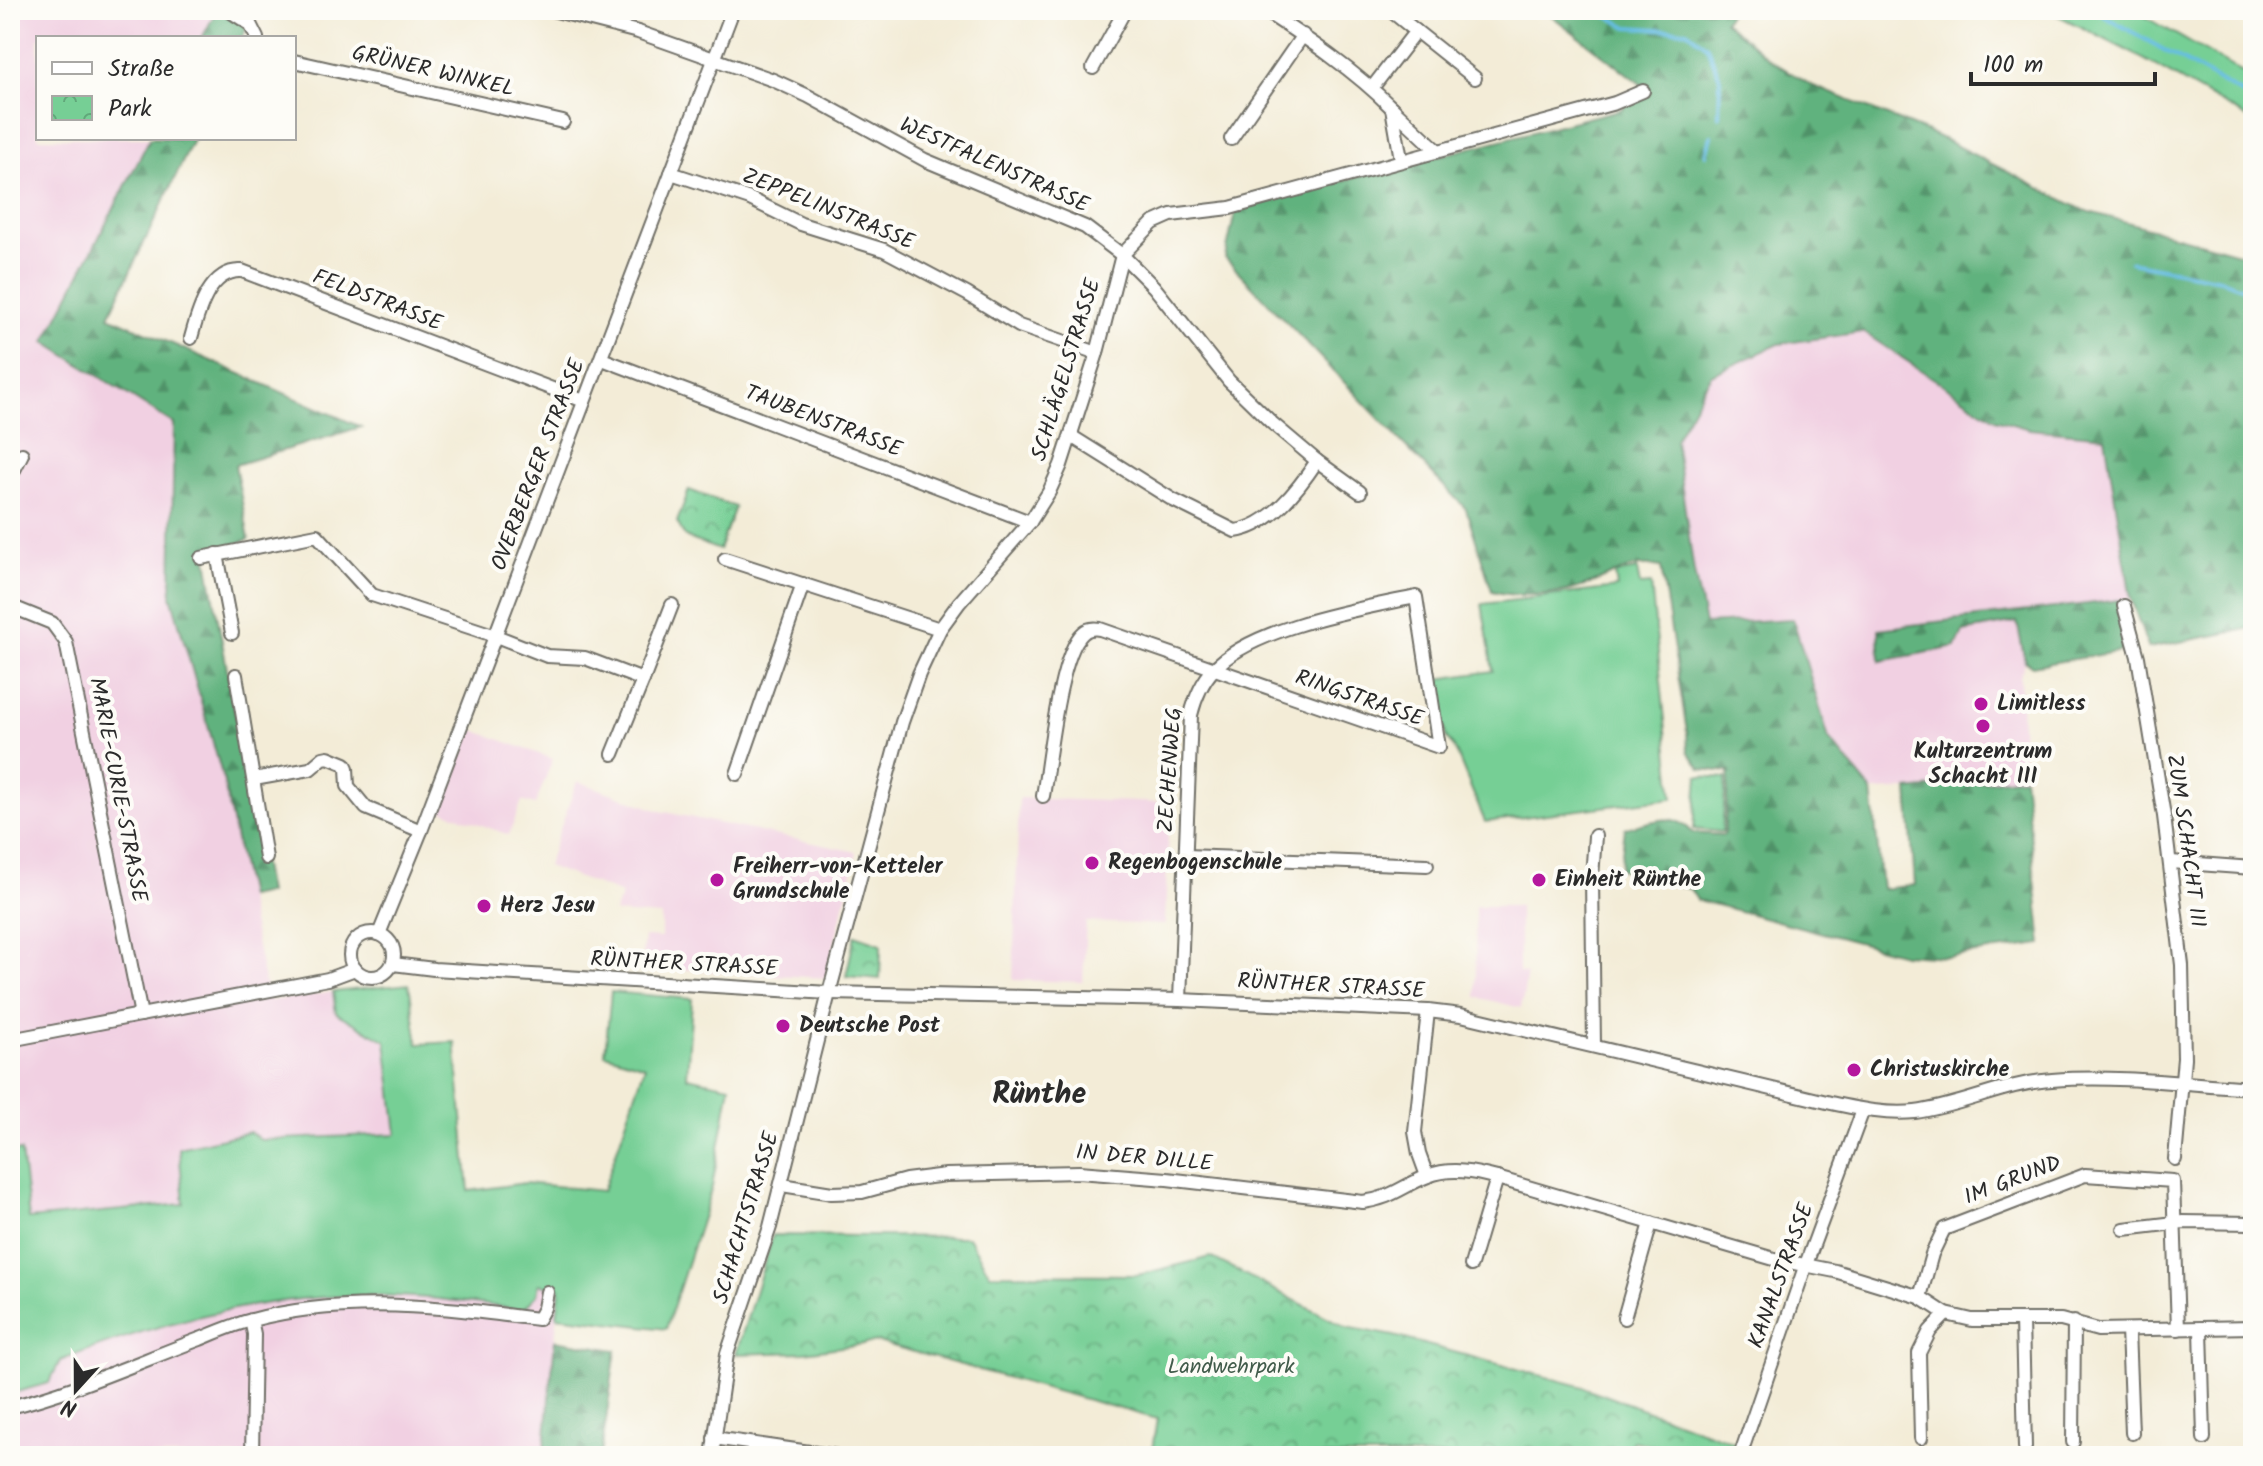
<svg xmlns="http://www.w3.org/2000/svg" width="2263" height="1466" font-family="Kalam,sans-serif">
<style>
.built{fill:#f1d0e2}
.green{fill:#76cf95;stroke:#507d60;stroke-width:2}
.forest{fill:url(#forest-firs);stroke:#466e54;stroke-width:2}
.park{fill:url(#park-crowns);stroke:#507d60;stroke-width:2}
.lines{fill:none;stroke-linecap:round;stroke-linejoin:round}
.stream{stroke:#66bde3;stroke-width:4}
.minor-casing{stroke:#716f67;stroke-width:16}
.minor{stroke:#fff;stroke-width:12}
.poi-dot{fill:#b5179e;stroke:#fdfcf7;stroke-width:3}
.labels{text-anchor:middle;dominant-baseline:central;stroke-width:8;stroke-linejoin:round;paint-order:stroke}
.street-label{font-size:22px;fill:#2b2b2b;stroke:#fdfcf7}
.poi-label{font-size:22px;font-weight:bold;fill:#2b2b2b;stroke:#fdfcf7;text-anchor:start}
.park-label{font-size:22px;fill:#425c4b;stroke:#fdfcf7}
.district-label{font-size:30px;font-weight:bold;fill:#2b2b2b;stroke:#fdfcf7}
</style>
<defs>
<pattern id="forest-firs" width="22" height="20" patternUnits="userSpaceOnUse" patternTransform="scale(2)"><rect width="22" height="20" fill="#60b27e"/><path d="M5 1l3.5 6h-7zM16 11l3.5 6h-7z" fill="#4f9167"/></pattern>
<pattern id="park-crowns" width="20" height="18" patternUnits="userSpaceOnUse" patternTransform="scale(2)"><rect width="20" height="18" fill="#76cf95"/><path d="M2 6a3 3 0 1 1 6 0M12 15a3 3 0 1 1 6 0" fill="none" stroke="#61a87a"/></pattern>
</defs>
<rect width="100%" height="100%" fill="#fdfcf7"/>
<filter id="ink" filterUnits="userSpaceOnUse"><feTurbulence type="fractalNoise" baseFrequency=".0125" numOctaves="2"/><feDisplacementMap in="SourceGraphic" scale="16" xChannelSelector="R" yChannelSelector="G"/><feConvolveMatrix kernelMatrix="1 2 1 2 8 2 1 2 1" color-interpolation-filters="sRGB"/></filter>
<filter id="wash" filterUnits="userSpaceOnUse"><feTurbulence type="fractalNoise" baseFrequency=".006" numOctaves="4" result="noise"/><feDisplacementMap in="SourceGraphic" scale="32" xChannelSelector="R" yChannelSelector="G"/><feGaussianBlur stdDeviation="1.8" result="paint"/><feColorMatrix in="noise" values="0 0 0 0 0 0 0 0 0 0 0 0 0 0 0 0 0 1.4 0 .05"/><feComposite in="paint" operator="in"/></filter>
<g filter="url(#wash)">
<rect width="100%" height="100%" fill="#f3ecd7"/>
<!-- built -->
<g class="built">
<path d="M 10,10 L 217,10 L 202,38 L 38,38 L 38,138 L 150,138 L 45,342 L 174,424 L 171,596 L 223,778 L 264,981 L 271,1001 L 333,992 L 336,1013 L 386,1041 L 398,1134 L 261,1140 L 179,1148 L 184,1204 L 29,1220 L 21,1152 L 10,1152 Z"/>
<path d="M 1863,332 L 1965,400 L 2029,429 L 2105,436 L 2131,599 L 1879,629 L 1881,661 L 1963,632 L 2018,622 L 2025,661 L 2020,677 L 2024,777 L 1908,790 L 1872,791 L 1829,739 L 1793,619 L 1705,625 L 1694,572 L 1675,440 L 1710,375 L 1779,344 Z"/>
<path d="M 471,729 L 553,759 L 535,805 L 522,801 L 509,835 L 441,810 Z"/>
<path d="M 577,781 L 660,811 L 857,852 L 826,978 L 641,967 L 644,937 L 661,938 L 661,916 L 614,913 L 622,894 L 547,866 Z"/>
<path d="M 1019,798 L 1169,803 L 1165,925 L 1086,922 L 1083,982 L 1013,980 Z"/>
<path d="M 1475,906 L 1519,906 L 1519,973 L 1527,974 L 1521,1008 L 1476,997 Z"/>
<path d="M 538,1284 L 560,1288 L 544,1456 L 10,1456 L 10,1394 L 49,1384 L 60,1361 L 120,1337 L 220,1311 L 313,1297 L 412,1297 Z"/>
</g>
<!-- green -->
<g class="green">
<path d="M 2047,10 L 2132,10 L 2139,13 L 2253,79 L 2253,121 L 2136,55 Z"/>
<path d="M 1637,570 L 1640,585 L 1651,584 L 1673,798 L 1485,822 L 1454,747 L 1446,738 L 1437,679 L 1493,671 L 1482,604 L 1617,588 L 1615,574 Z"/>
<path d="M 1698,776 L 1726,778 L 1722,832 L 1694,829 Z"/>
<path d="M 409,984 L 418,1044 L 455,1042 L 469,1191 L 525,1183 L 603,1191 L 645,1066 L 605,1054 L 611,992 L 692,999 L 687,1077 L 730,1086 L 712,1187 L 666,1329 L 557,1316 L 560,1288 L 539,1284 L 537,1295 L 523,1310 C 487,1305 450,1299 413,1297 C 293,1289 172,1316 60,1361 L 49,1383 L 10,1394 L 10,1152 L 21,1151 L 29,1219 L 184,1204 L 179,1148 L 250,1132 L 261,1140 L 397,1134 L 386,1041 L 336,1013 L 333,992 Z"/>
</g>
<!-- forest -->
<g class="forest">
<path d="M 217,10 L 255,10 L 242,38 L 202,38 Z"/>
<path d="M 1544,10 L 1732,10 L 1724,21 L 1772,61 L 1811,85 L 1937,136 L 2083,210 L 2253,257 L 2253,628 L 2148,648 L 2131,599 L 2105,436 L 2029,429 L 1995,419 L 1863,332 L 1779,344 L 1711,375 L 1675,440 L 1694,572 L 1705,624 L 1793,619 L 1829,739 L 1872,791 L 1882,889 L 1915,885 L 1908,790 L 2024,777 L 2042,944 L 1947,957 L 1903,954 L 1697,900 L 1690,889 L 1620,869 L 1625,828 C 1652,823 1673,809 1693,833 L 1724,835 L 1729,772 L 1701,769 L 1688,751 L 1687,732 L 1661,567 C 1625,561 1610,579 1578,588 C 1556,595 1514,598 1492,591 L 1466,509 L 1225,258 L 1236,208 L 1622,109 L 1642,85 Z"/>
<path d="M 150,138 L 194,138 L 109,316 L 361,427 L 235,465 L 249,539 L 206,554 L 268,893 L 248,897 L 223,778 L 171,596 L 174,424 L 45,342 Z"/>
<path d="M 2119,600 L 2129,650 L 2032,666 L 2025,661 L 2017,622 L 1963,632 L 1956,647 L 1880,661 L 1879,629 Z"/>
<path d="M 555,1340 L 616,1350 L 601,1456 L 544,1456 Z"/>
</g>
<!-- park -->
<g class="park">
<path d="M 689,490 L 735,507 L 719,550 L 685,537 L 677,522 Z"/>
<path d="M 855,935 L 881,944 L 880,979 L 846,976 Z"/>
<path d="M 773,1235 L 968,1237 L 990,1274 L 1138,1275 L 1211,1257 L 1346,1327 L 1394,1336 L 1580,1386 L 1737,1443 L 1731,1456 L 1713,1456 L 1633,1441 L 1624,1456 L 1151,1456 L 1157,1419 L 878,1342 L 804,1352 L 736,1354 Z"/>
</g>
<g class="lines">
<!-- stream -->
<g class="stream">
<path d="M 1594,10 L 1628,27 L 1687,31 L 1707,46 L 1720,78 L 1719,116"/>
<path d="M 2093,10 L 2253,100"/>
<path d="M 1706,155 L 1711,136"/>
<path d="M 2130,262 L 2220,279 L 2253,292"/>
</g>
</g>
</g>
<g filter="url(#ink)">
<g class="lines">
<defs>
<g id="minor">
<path d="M 228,10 L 250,24 L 257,38"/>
<path d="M 552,10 L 638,32 L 773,80 L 808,96 L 925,160 L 1085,227 L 1122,255 L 1154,287 L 1229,381 L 1272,423 L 1317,461 L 1360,492"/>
<path d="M 1263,10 C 1308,39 1354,70 1392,108"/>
<path d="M 1416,31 L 1475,78"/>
<path d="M 294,61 L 563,122"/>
<path d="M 1093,68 L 1125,10"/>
<path d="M 1372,88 L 1416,31 L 1390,10"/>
<path d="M 1231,139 L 1303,35"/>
<path d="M 1401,159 L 1392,108 L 1437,150"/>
<path d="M 671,173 L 750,199 L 801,224 L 884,250 L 967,294 L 1019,326 L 1097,353"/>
<path d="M 191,338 C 198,313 209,269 242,271 L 584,401"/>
<path d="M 602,359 L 1030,522"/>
<path d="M 1071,436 L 1173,500 L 1235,531 C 1270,527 1299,488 1317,461"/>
<path d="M 10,478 L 22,454"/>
<path d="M 217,554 L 232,633"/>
<path d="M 201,558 L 317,535 L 372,595 L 496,636 L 547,656 L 585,658 L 643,680 L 613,754"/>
<path d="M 725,559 L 940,629"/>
<path d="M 10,606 L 52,623 L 66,642 L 141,1015"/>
<path d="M 2124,606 L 2138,657 L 2164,816 L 2182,965 L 2184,1058 L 2175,1159"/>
<path d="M 236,675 L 266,858"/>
<path d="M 643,680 L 672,605"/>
<path d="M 737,774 L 803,584"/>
<path d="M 254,779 L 310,769 L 323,758 L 328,757 L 345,764 L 347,768 L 348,786 L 366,808 L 421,831"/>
<path d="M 1043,796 C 1049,762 1059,654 1083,633 C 1088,628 1094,628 1100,629 L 1439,747 L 1416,597 C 1360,609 1251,627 1213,670 C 1202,682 1195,699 1191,715 L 1180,1000"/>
<path d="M 1186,856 L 1427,865"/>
<path d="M 2171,862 L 2253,868"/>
<circle cx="372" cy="955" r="22"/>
<path d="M 379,934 L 421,831 L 733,10"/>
<path d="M 393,964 L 434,969 L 829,993 L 1180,1000 L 1428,1011 L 1461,1015 L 1831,1103 C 1859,1109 1887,1115 1915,1112 C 1962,1106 2005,1083 2052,1080 C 2118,1075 2187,1084 2253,1088"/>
<path d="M 10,1040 L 328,979 L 355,969"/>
<path d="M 1594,1046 L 1592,877 L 1595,836"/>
<path d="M 1427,1176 L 1419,1154 L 1415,1132 L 1428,1011"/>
<path d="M 782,1185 L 832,1193 L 862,1192 L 906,1180 L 946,1175 L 1079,1172 L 1167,1179 L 1363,1202 C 1393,1198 1402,1186 1428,1176 C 1451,1167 1475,1172 1497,1178 L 1774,1259 L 1835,1271 L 1920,1297 L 1946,1314 L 1972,1320 L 2061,1320 L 2098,1330 L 2253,1327"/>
<path d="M 2124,1229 L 2183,1222 L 2253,1223"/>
<path d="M 1471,1265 L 1497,1178"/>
<path d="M 1920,1297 L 1932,1254 L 1944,1229 L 2085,1175 L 2173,1181 L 2178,1329"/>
<path d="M 1624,1318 L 1651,1223"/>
<path d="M 251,1320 L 254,1334 L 252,1456"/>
<path d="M 2022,1320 L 2025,1447"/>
<path d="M 2201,1329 L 2204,1438"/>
<path d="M 2128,1330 L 2132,1433"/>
<path d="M 10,1407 C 75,1391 138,1362 200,1339 C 217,1332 235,1324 252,1320 C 347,1295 443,1307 538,1319 L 544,1308 L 547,1292"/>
<path d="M 714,1438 L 837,1456"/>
<path d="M 1921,1438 L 1919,1353 L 1930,1331 L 1946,1314"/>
<path d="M 2073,1442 L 2074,1322"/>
<path d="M 712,1456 L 727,1354 L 770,1227 L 829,993 L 902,722 L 919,674 L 940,629 L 959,603 L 1030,522 L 1049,492 L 1061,465 L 1097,353 L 1122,255 L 1153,223 L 1171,215 L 1230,208 L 1615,103 L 1643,91"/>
<path d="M 1740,1456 L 1805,1267 L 1863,1110"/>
</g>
</defs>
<!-- minor casing -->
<use href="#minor" class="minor-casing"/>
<!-- minor -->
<use href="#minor" class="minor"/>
</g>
</g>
<!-- markers -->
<g class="poi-dot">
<circle cx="1981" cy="704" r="8"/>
<circle cx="1983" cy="726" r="8"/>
<circle cx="1092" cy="863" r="8"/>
<circle cx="717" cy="880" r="8"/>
<circle cx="1539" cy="880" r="8"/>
<circle cx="484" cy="906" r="8"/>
<circle cx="783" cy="1026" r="8"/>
<circle cx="1854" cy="1070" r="8"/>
</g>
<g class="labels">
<!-- street labels -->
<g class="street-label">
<text transform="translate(433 72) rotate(13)">GRÜNER WINKEL</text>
<text transform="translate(994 166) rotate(24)">WESTFALENSTRASSE</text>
<text transform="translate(828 210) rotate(22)">ZEPPELINSTRASSE</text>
<text transform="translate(377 301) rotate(21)">FELDSTRASSE</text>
<text transform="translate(1067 370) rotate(-73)">SCHLÄGELSTRASSE</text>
<text transform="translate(823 422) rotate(21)">TAUBENSTRASSE</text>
<text transform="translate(539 465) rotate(-69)">OVERBERGER STRASSE</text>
<text transform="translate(1359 699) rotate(19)">RINGSTRASSE</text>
<text transform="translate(1171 770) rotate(-86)">ZECHENWEG</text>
<text transform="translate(117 790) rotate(79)">MARIE-CURIE-STRASSE</text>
<text transform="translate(2185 841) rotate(82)">ZUM SCHACHT III</text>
<text transform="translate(684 965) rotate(3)">RÜNTHER STRASSE</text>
<text transform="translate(1331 987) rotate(3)">RÜNTHER STRASSE</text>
<text transform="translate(1144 1159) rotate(5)">IN DER DILLE</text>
<text transform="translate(2013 1181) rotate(-21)">IM GRUND</text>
<text transform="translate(747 1218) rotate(-73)">SCHACHTSTRASSE</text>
<text transform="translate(1782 1276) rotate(-70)">KANALSTRASSE</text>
</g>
<!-- poi labels -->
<g class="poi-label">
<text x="1997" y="704">Limitless</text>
<text x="1983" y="752" text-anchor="middle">Kulturzentrum<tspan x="1983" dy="25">Schacht III</tspan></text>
<text x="1108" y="863">Regenbogenschule</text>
<text x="733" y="867">Freiherr-von-Ketteler<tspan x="733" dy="25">Grundschule</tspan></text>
<text x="1555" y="880">Einheit Rünthe</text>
<text x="500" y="906">Herz Jesu</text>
<text x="799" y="1026">Deutsche Post</text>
<text x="1870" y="1070">Christuskirche</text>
</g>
<!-- park labels -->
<g class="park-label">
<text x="1231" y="1367">Landwehrpark</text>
</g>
<!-- district labels -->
<g class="district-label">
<text x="1039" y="1095">Rünthe</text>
</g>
</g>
<!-- margin -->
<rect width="2263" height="1466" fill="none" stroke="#fdfcf7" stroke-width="40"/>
<!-- legend -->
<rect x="36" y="36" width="260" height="104" fill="#fdfcf7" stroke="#a9a8a5" stroke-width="2"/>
<rect x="52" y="62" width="40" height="12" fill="#ffffff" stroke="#a9a8a5" stroke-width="2"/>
<text x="108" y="76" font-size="24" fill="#2b2b2b">Straße</text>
<rect x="52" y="96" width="40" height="24" fill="url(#park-crowns)" stroke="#a9a8a5" stroke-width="2"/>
<text x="108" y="116" font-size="24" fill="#2b2b2b">Park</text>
<!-- north arrow -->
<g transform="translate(76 1390) rotate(201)" stroke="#fdfcf7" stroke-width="6" paint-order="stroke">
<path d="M0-6L14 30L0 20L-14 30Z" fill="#2b2b2b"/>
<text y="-12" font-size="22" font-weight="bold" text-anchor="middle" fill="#2b2b2b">N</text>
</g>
<!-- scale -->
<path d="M1971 72v12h184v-12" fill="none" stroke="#2b2b2b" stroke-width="4"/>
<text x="1983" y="72" font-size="24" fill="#2b2b2b" stroke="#fdfcf7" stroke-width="6" paint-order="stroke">100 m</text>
</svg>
